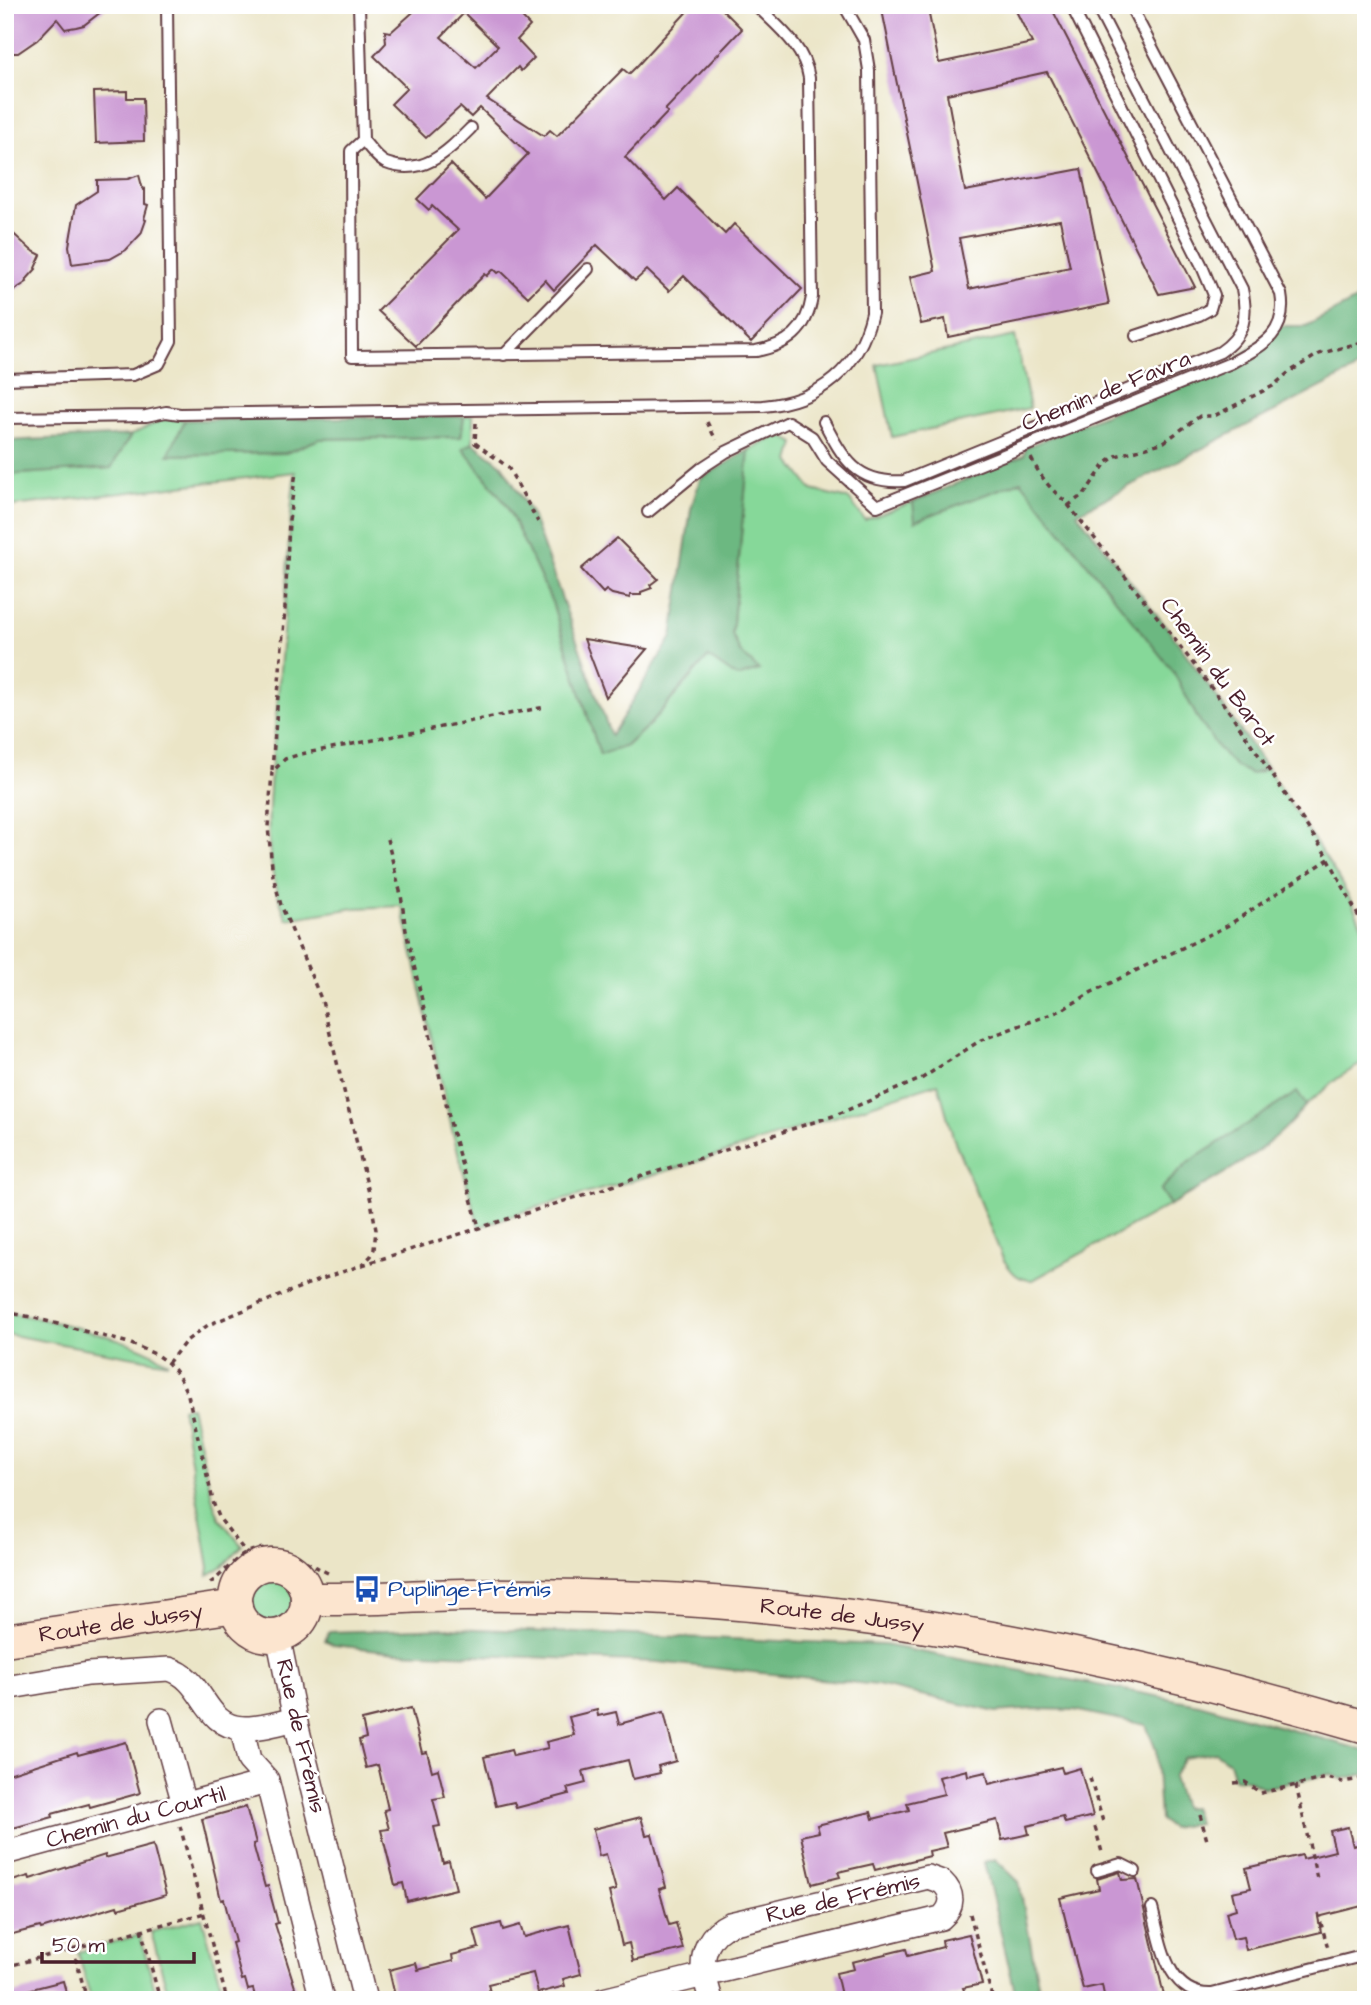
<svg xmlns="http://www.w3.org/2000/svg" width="1371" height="2005" font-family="'Architects Daughter',sans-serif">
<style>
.green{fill:#86d899;stroke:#687c62;stroke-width:2}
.forest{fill:#6cb881;stroke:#5b6c56;stroke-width:2}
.building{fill:#ca97d3;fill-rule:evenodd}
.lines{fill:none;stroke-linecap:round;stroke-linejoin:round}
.lane-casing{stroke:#623d42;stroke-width:14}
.street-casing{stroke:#623d42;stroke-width:26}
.secondary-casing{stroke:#623d42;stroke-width:35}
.path{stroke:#623d42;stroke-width:3.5;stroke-dasharray:5 5;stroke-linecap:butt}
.lane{stroke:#fff;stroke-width:10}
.street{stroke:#fff;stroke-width:23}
.secondary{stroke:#fce5cf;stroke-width:32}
.labels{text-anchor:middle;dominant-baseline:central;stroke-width:5;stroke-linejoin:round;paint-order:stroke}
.street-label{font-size:23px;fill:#4a1f2b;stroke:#fff}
.transit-label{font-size:23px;fill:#164399;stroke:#fff;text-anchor:start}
</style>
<rect width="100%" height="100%" fill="#fff"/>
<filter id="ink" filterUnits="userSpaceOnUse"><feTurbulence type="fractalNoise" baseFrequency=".0143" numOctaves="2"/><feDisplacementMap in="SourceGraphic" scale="14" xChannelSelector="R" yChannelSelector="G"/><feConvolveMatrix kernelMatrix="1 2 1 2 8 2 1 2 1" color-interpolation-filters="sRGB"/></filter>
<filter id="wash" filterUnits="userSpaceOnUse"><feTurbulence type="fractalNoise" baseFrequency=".00686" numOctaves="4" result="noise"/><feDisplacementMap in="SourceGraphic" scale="28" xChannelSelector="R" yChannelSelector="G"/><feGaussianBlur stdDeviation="1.57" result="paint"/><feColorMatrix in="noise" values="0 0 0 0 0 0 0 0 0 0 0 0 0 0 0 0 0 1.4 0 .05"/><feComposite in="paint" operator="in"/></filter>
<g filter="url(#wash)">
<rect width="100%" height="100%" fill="#ebe5c7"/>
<!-- green -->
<g class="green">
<path d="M 1015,336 L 1030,408 L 892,437 L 877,365 Z"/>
<path d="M 473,415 L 473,443 L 463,449 L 506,504 L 552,602 L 600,755 L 626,746 L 651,723 L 708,657 L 737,677 L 758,670 L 740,652 L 732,634 L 749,450 L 780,435 L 795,443 L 790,461 L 812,490 L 849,499 L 865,520 L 913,502 L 916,520 L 1021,480 L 1173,671 L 1197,717 L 1258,773 L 1267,768 L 1336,874 L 1353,905 L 1366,935 L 1366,1061 L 1338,1078 L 1306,1105 L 1297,1093 L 1160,1190 L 1170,1205 L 1033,1280 C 1017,1280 1012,1272 1003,1259 L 953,1137 L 938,1083 L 681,1167 L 531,1209 L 479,1227 L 453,1134 L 402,906 L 355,908 L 287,919 C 262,864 268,808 273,750 C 277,711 280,672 283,633 C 288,579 288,526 295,472 L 5,507 L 5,475 L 111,468 L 131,435 L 168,417 L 185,420 L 169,455 L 286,453 L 319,439 L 461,437 L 464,416 Z"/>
<path d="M 5,1312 C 48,1320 135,1337 168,1363 L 5,1334 Z"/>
<path d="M 191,1407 L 214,1505 L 220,1519 L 242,1546 L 223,1566 L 208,1575 L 209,1567 L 182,1408 Z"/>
<circle cx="270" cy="1601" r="24"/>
<path d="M 202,1918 L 225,2000 L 170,2000 L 151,1932 Z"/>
<path d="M 140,1935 L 158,2000 L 91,2000 L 78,1952 Z"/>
</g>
<!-- forest -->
<g class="forest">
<path d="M 1366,295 L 1366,364 L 1077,513 L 1169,630 L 1267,768 L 1251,774 L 1235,766 L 1218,748 L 1197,717 L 1173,671 L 1021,481 L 915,521 L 913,502 L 1024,455 L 1026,447 L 1231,363 L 1279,326 L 1306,326 Z"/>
<path d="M 464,416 L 461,437 L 319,439 L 286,453 L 168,455 L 185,420 Z"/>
<path d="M 131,435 L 111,468 L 5,475 L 5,441 Z"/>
<path d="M 473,443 L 502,465 L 532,515 L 611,736 L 672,637 L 691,509 L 700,479 L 749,450 L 732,634 L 740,652 L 759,670 L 737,677 L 708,657 L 651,723 L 626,746 L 600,755 L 552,602 L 506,504 L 463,448 Z"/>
<path d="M 1297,1092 L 1306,1105 C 1272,1150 1218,1177 1170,1205 L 1160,1190 L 1189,1162 Z"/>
<path d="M 450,1628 L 884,1645 L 1199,1704 L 1366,1751 L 1366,1774 L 1341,1779 L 1331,1774 L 1264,1788 L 1246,1779 L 1234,1778 L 1229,1762 L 1215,1752 L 1184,1758 L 1173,1777 L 1183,1808 L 1192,1807 L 1198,1823 L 1171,1828 L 1160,1820 L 1156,1750 L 1146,1725 L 1074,1710 L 1035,1709 L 996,1712 L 877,1685 L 657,1662 L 396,1652 L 334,1645 L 325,1640 L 329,1632 Z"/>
<path d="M 995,1859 L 1019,1882 L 1041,2000 L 1017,2000 L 984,1862 Z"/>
</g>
<g id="blocks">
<!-- building -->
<g class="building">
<path d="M 5,5 L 110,5 L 84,25 L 76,27 L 65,29 L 57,19 L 37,40 L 18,53 L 5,53 Z"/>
<path d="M 421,5 L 510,5 L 530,26 L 517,40 L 534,58 L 521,71 L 518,67 L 487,99 L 544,136 L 550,130 L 557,136 L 623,69 L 629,74 L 637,66 L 693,5 L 718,5 L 742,29 L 665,110 L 668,112 L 625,157 L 666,200 L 678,188 L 725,234 L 734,224 L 802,289 L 751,342 L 684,276 L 669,291 L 647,270 L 635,281 L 597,245 L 554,290 L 545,280 L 528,297 L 501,271 L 498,273 L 494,269 L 487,276 L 485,274 L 416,346 L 378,311 L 458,230 L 432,206 L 429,210 L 417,199 L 451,164 L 485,199 L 528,154 L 480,108 L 471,117 L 460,107 L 426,138 L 391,104 L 407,88 L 374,56 L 386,43 L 385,31 L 391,32 ZM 464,13 L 498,46 L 476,68 L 441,37 Z"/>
<path d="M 881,5 L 927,5 L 939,63 L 1032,43 L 1013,5 L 1050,5 L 1195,287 L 1159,294 L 1047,72 L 947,94 L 965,191 L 1081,169 L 1109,304 L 948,337 L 945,319 L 921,324 L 910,277 L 935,271 ZM 1060,220 L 1070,267 L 969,289 L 959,238 Z"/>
<path d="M 127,91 L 127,98 L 143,98 L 144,141 L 96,143 L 94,92 Z"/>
<path d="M 139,175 L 143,190 L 145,189 L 145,204 L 148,205 L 144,219 L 146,220 L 141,234 L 126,250 L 110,259 L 72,264 L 69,246 L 76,205 L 97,191 L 97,180 L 128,179 Z"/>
<path d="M 5,226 L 31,250 L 41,255 L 35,268 L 36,269 L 26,280 L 27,282 L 5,296 Z"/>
<path d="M 617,538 L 658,579 L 650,585 L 652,588 L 641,592 L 641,595 L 630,595 L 630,598 L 612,594 L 606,590 L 603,593 L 581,569 Z"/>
<path d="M 584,639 L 647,649 L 606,697 Z"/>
<path d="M 411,1708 L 422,1753 L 427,1752 L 432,1771 L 438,1769 L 445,1797 L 433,1799 L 440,1826 L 434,1827 L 443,1863 L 449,1861 L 456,1889 L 407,1901 L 403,1883 L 395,1885 L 381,1830 L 389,1829 L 384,1810 L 388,1809 L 378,1765 L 366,1768 L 359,1740 L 366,1738 L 362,1720 Z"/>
<path d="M 597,1710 L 598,1716 L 616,1712 L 619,1724 L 664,1712 L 676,1761 L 658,1766 L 660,1773 L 633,1779 L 628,1760 L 583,1771 L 586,1783 L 567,1788 L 569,1794 L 516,1808 L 514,1802 L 496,1806 L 484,1757 L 511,1750 L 513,1756 L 548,1748 L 546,1742 L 574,1735 L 569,1717 Z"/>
<path d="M 126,1742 L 140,1793 L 90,1807 L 89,1804 L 52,1814 L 53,1817 L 13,1828 L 12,1825 L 5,1827 L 5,1775 L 77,1752 L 78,1755 Z"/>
<path d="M 1061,1767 L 1063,1773 L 1080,1768 L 1093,1816 L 1065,1823 L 1063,1817 L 1027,1826 L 1029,1834 L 1002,1840 L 997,1820 L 943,1833 L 947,1847 L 929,1851 L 930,1856 L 875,1870 L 873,1864 L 838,1872 L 840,1877 L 812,1884 L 801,1836 L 819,1832 L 817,1825 L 871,1812 L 873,1819 L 909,1810 L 907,1803 L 944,1794 L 939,1777 L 967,1770 L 968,1776 L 986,1772 L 989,1784 Z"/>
<path d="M 246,1807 L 256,1843 L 253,1844 L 265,1887 L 268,1886 L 278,1923 L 275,1924 L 299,2000 L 256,2000 L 253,1989 L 248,1990 L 245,1979 L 242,1980 L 232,1943 L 235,1942 L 224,1899 L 221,1900 L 202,1819 Z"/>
<path d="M 641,1817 L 646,1835 L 652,1834 L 666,1887 L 659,1889 L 669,1925 L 676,1923 L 683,1949 L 633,1961 L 629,1943 L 622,1945 L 609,1892 L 616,1890 L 606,1854 L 599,1856 L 593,1829 Z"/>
<path d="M 1348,1827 L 1353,1846 L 1366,1843 L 1366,1905 L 1318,1917 L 1321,1932 L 1246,1950 L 1243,1937 L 1233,1939 L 1226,1912 L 1236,1909 L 1232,1892 L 1251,1888 L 1246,1868 L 1302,1855 L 1303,1859 L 1335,1851 L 1330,1831 Z"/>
<path d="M 153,1845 L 166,1895 L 118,1909 L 117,1906 L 41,1929 L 40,1927 L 5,1936 L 5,1883 L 29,1876 L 30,1879 L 105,1855 L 105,1858 Z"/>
<path d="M 1120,1872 L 1122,1880 L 1137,1879 L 1165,2000 L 1105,2000 L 1102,1985 L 1083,1989 L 1060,1898 L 1099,1889 L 1097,1879 Z"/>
<path d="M 501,1923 L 503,1930 L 520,1925 L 524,1937 L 569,1925 L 581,1974 L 563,1979 L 565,1986 L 538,1993 L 533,1973 L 488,1984 L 491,1997 L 478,2000 L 396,2000 L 389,1970 L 416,1963 L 418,1970 L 453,1961 L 452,1955 L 479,1948 L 474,1930 Z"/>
<path d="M 969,1934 L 982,1984 L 963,1988 L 965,1993 L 938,2000 L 842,2000 L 836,1973 L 854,1969 L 852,1962 L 906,1949 L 908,1956 L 943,1947 L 942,1940 Z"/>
<path d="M 63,1981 L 68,2000 L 12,2000 L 12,1994 Z"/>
</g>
</g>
</g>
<g filter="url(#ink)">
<use href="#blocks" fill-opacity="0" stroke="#623d42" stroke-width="2"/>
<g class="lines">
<defs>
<g id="lane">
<path d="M 359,5 L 363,140 L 351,151 L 352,356 L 756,351 C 788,345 807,330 812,297 L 809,78 C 804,46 778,27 756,5"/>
<path d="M 1071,5 L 1201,264 L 1214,295 L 1210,309 L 1199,315 L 1136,336"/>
<path d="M 363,140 C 369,147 378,160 386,163 C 423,177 447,152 471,128"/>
<path d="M 504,355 L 588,269"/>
<path d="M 5,379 L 133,375 L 159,364 L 171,341 L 167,5"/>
<path d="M 5,418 L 146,416 L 166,412 L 180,414 L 763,406 C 820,401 859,369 872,313 L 869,70 L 864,40 L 844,5"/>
<path d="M 824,422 C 844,460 857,484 904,481 L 1220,352 C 1245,335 1248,316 1242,289 L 1096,5"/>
<path d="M 648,512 L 703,467 L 726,452 L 788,422 L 812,437 L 827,461 L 877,506 L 1231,363 C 1262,346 1288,334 1281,294 L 1130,5"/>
<path d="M 1097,1871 L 1121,1864 L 1135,1871"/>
<path d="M 1152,1908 C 1161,1941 1166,1996 1212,1994 L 1366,1955"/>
</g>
<g id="street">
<path d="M 278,1636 L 295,1719 L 365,2000"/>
<path d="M 5,1688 L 88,1674 L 169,1669 C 205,1679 203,1726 242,1728 C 260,1729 278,1723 295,1719"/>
<path d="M 161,1720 L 184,1804"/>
<path d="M 242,1728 L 249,1760 L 267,1780 L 322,2000"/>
<path d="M 5,1853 L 267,1782"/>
<path d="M 928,1877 L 942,1882 C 954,1893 954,1907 941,1918 L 704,1975 C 700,1953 710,1933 730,1924 Z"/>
<path d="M 603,2000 L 704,1975 L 711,2000"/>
</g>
<g id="secondary">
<circle cx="271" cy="1600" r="36"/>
<path id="s1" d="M 307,1599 C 359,1600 411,1596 463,1595 C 524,1594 585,1596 646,1598 C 891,1609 1131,1659 1366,1727"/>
<path id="s2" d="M 5,1640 L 236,1606"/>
</g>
</defs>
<!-- lane casing -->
<use href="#lane" class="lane-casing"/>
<!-- street casing -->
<use href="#street" class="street-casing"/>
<!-- secondary casing -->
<use href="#secondary" class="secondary-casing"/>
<!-- path -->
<g class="path">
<path d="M 707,422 L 716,440"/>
<path d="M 476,423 L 475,443 L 508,467 L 538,522"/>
<path d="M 1031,458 C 1040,476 1050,489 1065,501 L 1170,633 L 1231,714 L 1329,859 L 1366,931"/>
<path d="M 1068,506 L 1085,493 L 1106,463 L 1116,456 L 1164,442 L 1200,416 L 1214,416 L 1273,386 L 1289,372 L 1319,354 L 1366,341"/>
<path d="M 272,770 L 285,608 L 289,520 L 296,472"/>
<path d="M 387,839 L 401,895 L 406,931 L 453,1134 L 479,1227"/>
<path d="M 362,1265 L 833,1116 L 921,1079 L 981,1040 L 1062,1010 L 1092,992 L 1227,926 L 1329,859"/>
<path d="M 5,1312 L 31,1317 L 129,1343 L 155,1354 L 168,1363 L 178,1375 L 188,1395 L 214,1505 L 220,1519 L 257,1567"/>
<path d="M 168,1363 L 186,1341 L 208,1325 L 308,1284 L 362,1265 L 371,1256 L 374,1249 L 376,1230 L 371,1201 L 322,1001 L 281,905 L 273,876 L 268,827 L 272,772 L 285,759 L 301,754 L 545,707"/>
<path d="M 210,1583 C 221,1576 229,1565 240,1557 C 272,1535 298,1559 328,1573"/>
<path d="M 1090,1778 L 1104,1825"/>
<path d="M 1234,1783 L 1245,1782 L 1261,1793 L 1327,1778 L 1343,1782 L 1366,1778"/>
<path d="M 1296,1785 L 1317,1879"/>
<path d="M 1200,1815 L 1208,1844"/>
<path d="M 180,1826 L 227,2000"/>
<path d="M 1095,1827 L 1103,1856"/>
<path d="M 1318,1913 L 1328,1948"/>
<path d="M 970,1914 L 993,2000"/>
<path d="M 141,1929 L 160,2000"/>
<path d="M 73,1948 L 87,2000"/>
<path d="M 5,1967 L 205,1913"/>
</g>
<!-- lane -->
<use href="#lane" class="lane"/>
<!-- street -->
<use href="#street" class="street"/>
<!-- secondary -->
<use href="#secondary" class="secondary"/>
</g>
</g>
<!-- icons -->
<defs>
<symbol id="bus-bare" viewBox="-9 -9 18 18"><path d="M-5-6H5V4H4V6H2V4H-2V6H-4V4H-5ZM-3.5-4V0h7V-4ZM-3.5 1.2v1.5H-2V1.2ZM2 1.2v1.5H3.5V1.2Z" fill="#1a4fb4" stroke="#fff" stroke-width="2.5" paint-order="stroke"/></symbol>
</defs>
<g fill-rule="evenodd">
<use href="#bus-bare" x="348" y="1570" width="38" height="38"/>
</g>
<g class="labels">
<!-- street labels -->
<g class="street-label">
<text transform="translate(1106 391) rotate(-22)">Chemin de Favra</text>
<text transform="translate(1218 672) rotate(54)">Chemin du Barot</text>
<text stroke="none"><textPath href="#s1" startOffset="536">Route de Jussy</textPath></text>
<text stroke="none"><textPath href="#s2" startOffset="117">Route de Jussy</textPath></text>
<text transform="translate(301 1736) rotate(77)">Rue de Frémis</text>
<text transform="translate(136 1817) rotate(-15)">Chemin du Courtil</text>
<text transform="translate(843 1898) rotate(-13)">Rue de Frémis</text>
</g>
<!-- transit labels -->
<g class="transit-label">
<text x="388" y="1589">Puplinge-Frémis</text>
</g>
</g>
<!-- margin -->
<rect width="1371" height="2005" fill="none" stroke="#fff" stroke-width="28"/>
<!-- scale -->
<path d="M42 1952v10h152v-10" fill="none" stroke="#4a1f2b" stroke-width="3.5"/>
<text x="52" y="1952" font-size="21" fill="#4a1f2b" stroke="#ffffff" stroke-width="5" paint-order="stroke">50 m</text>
</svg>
